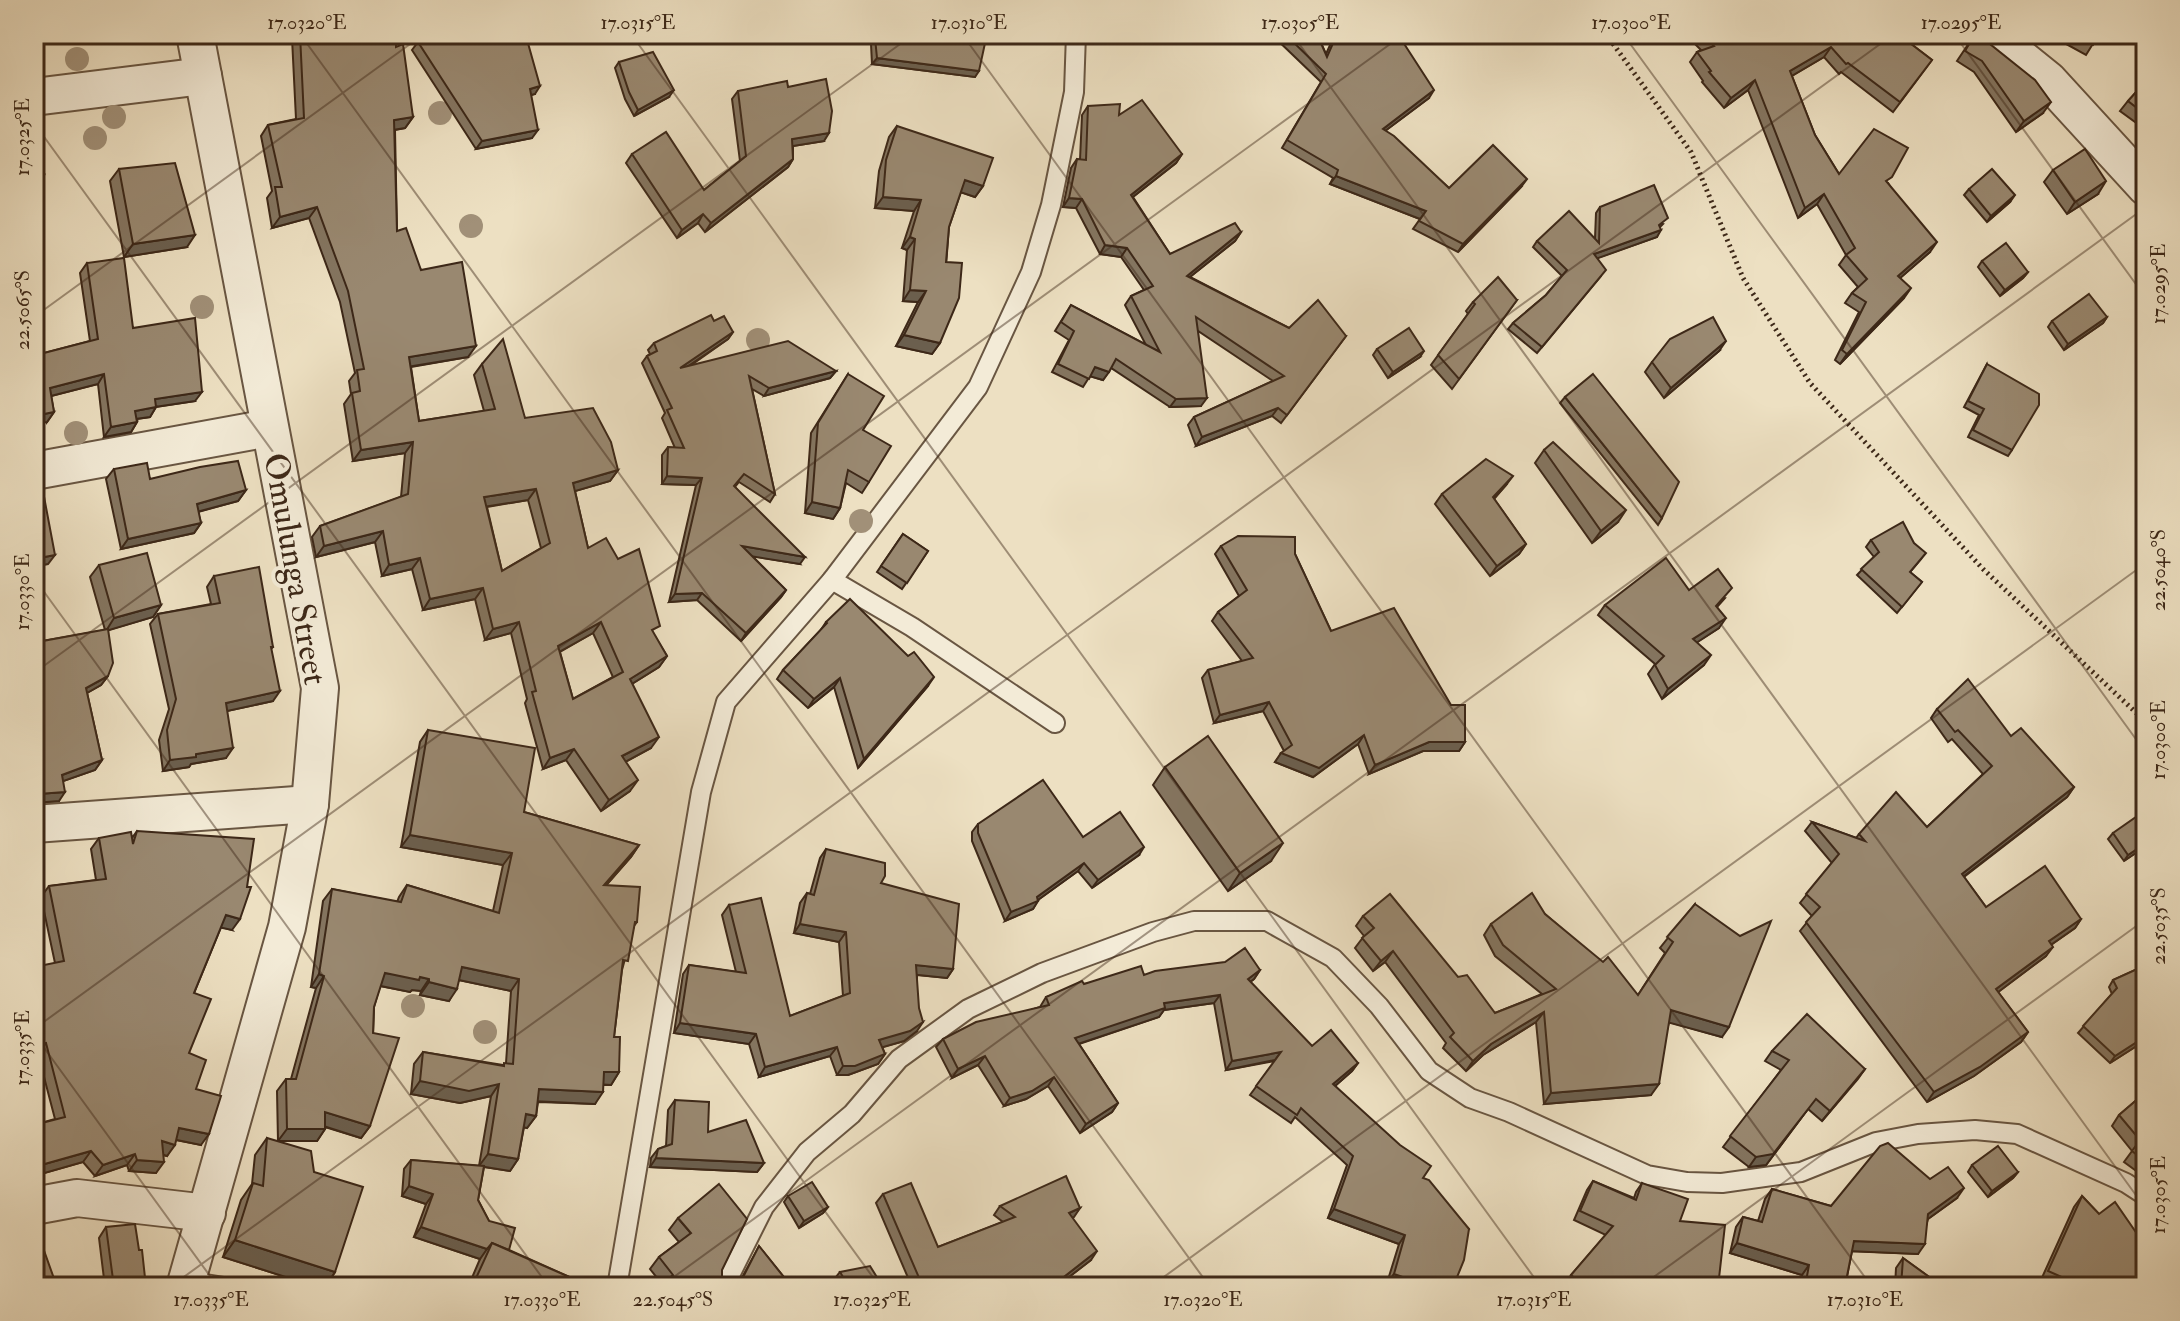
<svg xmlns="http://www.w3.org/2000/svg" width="2180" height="1321" font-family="'IM FELL Double Pica',serif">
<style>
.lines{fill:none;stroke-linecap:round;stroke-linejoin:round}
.service-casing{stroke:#695642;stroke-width:22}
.minor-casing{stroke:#695642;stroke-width:40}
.path{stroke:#3d2818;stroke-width:5;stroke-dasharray:2 4;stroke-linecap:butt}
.service{stroke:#f3ebd7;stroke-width:18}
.minor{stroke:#f3ebd7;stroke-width:36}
.tree{fill:#a19078}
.wall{fill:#847560;stroke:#3d2818;stroke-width:2;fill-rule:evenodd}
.shaded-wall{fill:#6b5f4e;stroke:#3d2818;stroke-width:2}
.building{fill:#998870;stroke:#3d2818;stroke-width:2;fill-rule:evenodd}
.ticks{fill:none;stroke:#3d2818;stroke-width:2;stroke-opacity:0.45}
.labels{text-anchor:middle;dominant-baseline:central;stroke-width:8;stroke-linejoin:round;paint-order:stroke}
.street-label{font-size:34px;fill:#3d2818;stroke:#f3ebd7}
.neatline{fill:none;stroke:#3d2818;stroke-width:3}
.ticks-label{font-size:20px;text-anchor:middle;fill:#3d2818}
</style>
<rect width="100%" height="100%" fill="#ede0c2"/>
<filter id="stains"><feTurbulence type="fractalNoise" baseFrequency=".0025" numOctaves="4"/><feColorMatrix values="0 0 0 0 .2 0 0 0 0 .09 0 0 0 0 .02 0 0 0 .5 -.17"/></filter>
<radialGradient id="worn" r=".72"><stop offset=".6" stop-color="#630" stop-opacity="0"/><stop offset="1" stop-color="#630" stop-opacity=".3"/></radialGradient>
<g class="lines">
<defs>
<g id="service">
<path d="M 832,580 L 912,627 L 1055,723"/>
<path d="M 187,1281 L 224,1287"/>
<path d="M 617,1287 L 701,792 L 726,702 L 832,580 L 978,387 L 1031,272 L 1051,205 L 1074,92 L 1076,34"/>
<path d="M 724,1287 L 764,1207 L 807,1152 L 852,1114 L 899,1059 L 968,1009 L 1042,973 L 1153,932 L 1194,921 L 1267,921 L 1281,929 L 1333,958 L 1379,1006 L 1429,1071 L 1470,1098 L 1509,1112 L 1647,1175 L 1687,1182 L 1722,1183 L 1801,1172 L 1876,1142 L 1918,1134 L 1975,1130 L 2017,1134 L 2126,1183 L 2146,1196"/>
</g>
<g id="minor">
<path d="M 1991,34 L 2048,80 L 2146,187"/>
<path d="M 34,97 L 203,76"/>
<path d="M 34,471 L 269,428"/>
<path d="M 34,824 L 310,804"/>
<path d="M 34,1206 L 77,1198 L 207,1213"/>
<path d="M 185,1287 L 287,927 L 310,804 L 320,688 L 195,34"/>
</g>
</defs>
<!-- service casing -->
<use href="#service" class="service-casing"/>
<!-- minor casing -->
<use href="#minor" class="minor-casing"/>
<!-- path -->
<path class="path" d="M 1606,34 L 1691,152 L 1743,278 L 1810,383 L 1983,569 L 2146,722"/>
<!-- service -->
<use href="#service" class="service"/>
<!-- minor -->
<use href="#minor" class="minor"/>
</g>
<!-- trees -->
<g class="tree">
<circle cx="77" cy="59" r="12"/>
<circle cx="440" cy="113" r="12"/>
<circle cx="114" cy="117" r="12"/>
<circle cx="95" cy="138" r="12"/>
<circle cx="471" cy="226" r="12"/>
<circle cx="202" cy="307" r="12"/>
<circle cx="758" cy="340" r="12"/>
<circle cx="76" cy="433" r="12"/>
<circle cx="861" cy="521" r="12"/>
<circle cx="413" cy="1006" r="12"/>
<circle cx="485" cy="1032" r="12"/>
</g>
<!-- wall -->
<g class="wall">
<path d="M 290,34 L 396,34 L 396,47 L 413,117 L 405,128 L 395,130 L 397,231 L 421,270 L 468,357 L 411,367 L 419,421 L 484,411 L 474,375 L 482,364 L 525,418 L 618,470 L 610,481 L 575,491 L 588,548 L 654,635 L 667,656 L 659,667 L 632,684 L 651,748 L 625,762 L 630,791 L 601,811 L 566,760 L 543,769 L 525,703 L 527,699 L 511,633 L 485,640 L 475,599 L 423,610 L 412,569 L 382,576 L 375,542 L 316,557 L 312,537 L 320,526 L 401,497 L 405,453 L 353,461 L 344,404 L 351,394 L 349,381 L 355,373 L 340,302 L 309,218 L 272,228 L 267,198 L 272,191 L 261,136 L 268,125 L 296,119 L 292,38 ZM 528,500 L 541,548 L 502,571 L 487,507 ZM 593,633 L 613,677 L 573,699 L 560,652 Z"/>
<path d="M 863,34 L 987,34 L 975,77 L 872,64 L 871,44 L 862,43 Z"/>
<path d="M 1164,34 L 1183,34 L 1171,43 Z"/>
<path d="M 1271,34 L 1317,34 L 1326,54 L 1335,34 L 1401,34 L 1401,39 L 1429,98 L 1385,131 L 1449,188 L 1521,187 L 1458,252 L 1413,229 L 1420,219 L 1330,184 L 1333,178 L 1282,148 L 1321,82 Z"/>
<path d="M 1685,34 L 1898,34 L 1932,60 L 1893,112 L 1841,72 L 1839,74 L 1824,57 L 1792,76 L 1815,135 L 1839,174 L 1888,183 L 1930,252 L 1900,278 L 1904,298 L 1840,364 L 1835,360 L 1859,312 L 1845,303 L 1852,293 L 1858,287 L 1839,265 L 1846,255 L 1817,204 L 1798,218 L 1748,90 L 1724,108 L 1702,82 L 1703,81 L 1690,62 L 1697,52 L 1701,50 Z"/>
<path d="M 1975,34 L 1985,40 L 2043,113 L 2016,132 L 1974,72 L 1957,61 Z"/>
<path d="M 2048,34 L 2099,34 L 2086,55 Z"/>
<path d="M 537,36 L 527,41 L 535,94 L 531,95 L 532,138 L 476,149 L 412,50 L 418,42 Z"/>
<path d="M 619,62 L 669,97 L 634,116 L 625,99 L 615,68 Z"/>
<path d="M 2146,81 L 2146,130 L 2120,111 L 2128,101 Z"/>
<path d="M 788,87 L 824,141 L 793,146 L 793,159 L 788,167 L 705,232 L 698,223 L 677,238 L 626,163 L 632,154 L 704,190 L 740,161 L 732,99 L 738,91 Z"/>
<path d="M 1088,106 L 1119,115 L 1182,154 L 1176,163 L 1133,197 L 1170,254 L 1241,232 L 1235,241 L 1190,277 L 1289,328 L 1346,336 L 1281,423 L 1272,416 L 1196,446 L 1188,425 L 1194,417 L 1273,381 L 1198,331 L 1201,406 L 1170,407 L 1111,368 L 1103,380 L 1090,376 L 1083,387 L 1052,372 L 1069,340 L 1055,331 L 1071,305 L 1146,345 L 1125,305 L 1131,296 L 1144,290 L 1121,257 L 1100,254 L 1076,208 L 1063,207 L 1071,168 L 1077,159 L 1080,160 L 1082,115 Z"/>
<path d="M 897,126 L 983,186 L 975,197 L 961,192 L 949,227 L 940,343 L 932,354 L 896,346 L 918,302 L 903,301 L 907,250 L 902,248 L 914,211 L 875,208 L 879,171 L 889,137 Z"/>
<path d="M 119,169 L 187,247 L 124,257 L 110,181 Z"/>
<path d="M 2053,170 L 2098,194 L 2067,214 L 2044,182 Z"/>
<path d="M 1969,189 L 2010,202 L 1987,222 L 1964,195 Z"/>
<path d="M 1600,207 L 1663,224 L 1660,227 L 1657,237 L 1597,258 L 1601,276 L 1537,353 L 1508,329 L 1513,323 L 1546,295 L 1562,276 L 1533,247 L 1537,241 L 1595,238 L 1596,213 Z"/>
<path d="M 1982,261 L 2028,272 L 2023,278 L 2000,296 L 1978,267 Z"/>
<path d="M 87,263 L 133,328 L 195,401 L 156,407 L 150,417 L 137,419 L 137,422 L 131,432 L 104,437 L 98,384 L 51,396 L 54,412 L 47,422 L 44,353 L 90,341 L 80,273 Z"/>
<path d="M 1517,300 L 1452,389 L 1431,365 L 1468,314 L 1466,311 L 1473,302 Z"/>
<path d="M 2107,317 L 2103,323 L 2064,350 L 2048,327 L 2052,321 Z"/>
<path d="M 714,321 L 733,332 L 728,339 L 690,366 L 836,371 L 830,378 L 764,396 L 752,389 L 775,494 L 770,502 L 739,482 L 735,487 L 800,564 L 752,556 L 786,590 L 781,597 L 741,641 L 697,600 L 669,602 L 696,485 L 662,484 L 662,455 L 668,447 L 675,448 L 662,418 L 665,413 L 642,363 L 647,356 L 650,354 L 648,350 L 654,343 Z"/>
<path d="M 1377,349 L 1420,357 L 1388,378 L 1373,355 Z"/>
<path d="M 1719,351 L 1664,398 L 1645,372 L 1652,362 Z"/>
<path d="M 1987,364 L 2012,450 L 2008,456 L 1968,437 L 1979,415 L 1964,407 Z"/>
<path d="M 848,374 L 863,430 L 869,482 L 862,493 L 846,483 L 840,508 L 833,519 L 805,513 L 811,433 Z"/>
<path d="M 1565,397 L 1662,518 L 1658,525 L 1560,403 Z"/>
<path d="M 1544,450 L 1618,522 L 1592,543 L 1535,463 Z"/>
<path d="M 114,469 L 150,479 L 246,490 L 238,501 L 198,512 L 201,523 L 194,533 L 121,549 L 106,479 Z"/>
<path d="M 1506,485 L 1494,499 L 1526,544 L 1519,554 L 1490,576 L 1435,504 L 1442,494 Z"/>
<path d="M 903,534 L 928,551 L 902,589 L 877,572 Z"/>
<path d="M 1871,540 L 1921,559 L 1910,572 L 1922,582 L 1897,613 L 1857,575 L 1874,557 L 1866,547 Z"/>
<path d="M 1221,546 L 1295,554 L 1331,631 L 1465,742 L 1459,751 L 1423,751 L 1369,774 L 1358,744 L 1313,777 L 1275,762 L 1284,751 L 1263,711 L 1214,723 L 1202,678 L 1208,670 L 1242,661 L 1212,621 L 1218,612 L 1239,596 L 1215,554 Z"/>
<path d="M 99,565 L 161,605 L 153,617 L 108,630 L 108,676 L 101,685 L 87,693 L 102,760 L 95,770 L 63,781 L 59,801 L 34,803 L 34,632 L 37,642 L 105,630 L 90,577 Z"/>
<path d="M 214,576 L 273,647 L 271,649 L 273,701 L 227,711 L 226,758 L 191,764 L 189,767 L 163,771 L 159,740 L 169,709 L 150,624 L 158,614 L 211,604 L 207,587 Z"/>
<path d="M 1689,590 L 1725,598 L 1717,607 L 1719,628 L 1697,642 L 1704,665 L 1662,699 L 1648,674 L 1655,664 L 1598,615 L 1605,605 Z"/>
<path d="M 826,622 L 928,686 L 858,768 L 834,687 L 808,708 L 777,679 L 783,670 L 820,631 Z"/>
<path d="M 1937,709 L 2011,736 L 2074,787 L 2067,797 L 1964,877 L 1986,907 L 2081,919 L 2075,928 L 2051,945 L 2046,956 L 1998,992 L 2028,1032 L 2021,1042 L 1974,1076 L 1927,1102 L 1800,931 L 1812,916 L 1800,903 L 1832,863 L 1805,831 L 1812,822 L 1856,838 L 1859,834 L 1927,827 L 1983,774 L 1952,739 L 1948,742 L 1931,718 Z"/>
<path d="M 428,730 L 524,812 L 639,845 L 631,857 L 606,885 L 637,922 L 634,926 L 622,970 L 614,1037 L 619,1072 L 611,1085 L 603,1085 L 595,1104 L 538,1102 L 536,1116 L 527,1128 L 524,1127 L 518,1159 L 510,1171 L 484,1167 L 478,1200 L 489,1221 L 509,1250 L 592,1287 L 468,1287 L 480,1259 L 414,1237 L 426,1204 L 402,1196 L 404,1169 L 411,1160 L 479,1166 L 491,1096 L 460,1103 L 411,1094 L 414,1064 L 423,1052 L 503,1065 L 506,1063 L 511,991 L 459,980 L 449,1001 L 420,995 L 421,991 L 412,990 L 410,992 L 380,986 L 374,1007 L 370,1126 L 361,1138 L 325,1127 L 325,1129 L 317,1141 L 278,1141 L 277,1091 L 286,1079 L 291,1079 L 316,988 L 311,987 L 323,901 L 332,889 L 397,902 L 399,897 L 407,885 L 493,911 L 503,865 L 401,847 L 420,742 Z"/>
<path d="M 1165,767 L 1271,861 L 1228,891 L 1153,785 Z"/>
<path d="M 978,824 L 1083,837 L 1139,855 L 1092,888 L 1078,871 L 1038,900 L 1033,909 L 1005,921 L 972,841 L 972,832 Z"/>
<path d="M 137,831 L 232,930 L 221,927 L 194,993 L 189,1053 L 196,1089 L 201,1145 L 176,1140 L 167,1156 L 163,1155 L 156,1173 L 129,1171 L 127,1165 L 95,1176 L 83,1162 L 34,1176 L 34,1125 L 55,1119 L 38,1054 L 55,963 L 41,897 L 49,886 L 96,880 L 91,849 L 99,838 L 132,838 Z"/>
<path d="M 2113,833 L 2146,846 L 2124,861 L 2108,839 Z"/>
<path d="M 826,849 L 881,883 L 953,969 L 947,978 L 917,975 L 917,1031 L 904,1041 L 882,1047 L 885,1054 L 878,1064 L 848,1075 L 837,1075 L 830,1056 L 759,1077 L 749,1044 L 674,1033 L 683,974 L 689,965 L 736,972 L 722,915 L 729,905 L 790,1016 L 843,996 L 839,942 L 794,933 L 800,903 L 807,893 L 810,894 L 820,858 Z"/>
<path d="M 1695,904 L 1722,1037 L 1669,1022 L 1651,1095 L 1544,1104 L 1536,1022 L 1483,1055 L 1466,1071 L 1443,1048 L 1446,1043 L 1385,962 L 1373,971 L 1355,948 L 1364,936 L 1356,926 L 1363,916 L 1458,977 L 1495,1013 L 1542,994 L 1495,956 L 1484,935 L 1491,924 L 1545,914 L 1638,995 L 1665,953 L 1660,948 Z"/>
<path d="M 2146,965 L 2146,1040 L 2110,1063 L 2078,1033 L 2112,994 L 2109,987 L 2113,980 Z"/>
<path d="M 1260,970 L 1254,979 L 1250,982 L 1312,1046 L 1358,1063 L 1352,1071 L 1335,1086 L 1423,1178 L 1469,1229 L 1387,1283 L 1399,1244 L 1328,1218 L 1347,1165 L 1295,1117 L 1291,1123 L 1250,1095 L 1275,1061 L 1226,1070 L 1214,1003 L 1164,1010 L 1159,1017 L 1079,1044 L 1118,1103 L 1112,1112 L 1080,1133 L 1048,1086 L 1026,1099 L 1004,1106 L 978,1065 L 952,1078 L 936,1047 L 943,1039 L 1040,1007 L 1046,997 L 1084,984 L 1144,975 Z"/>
<path d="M 1772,1051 L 1865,1069 L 1822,1121 L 1808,1109 L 1766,1165 L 1749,1167 L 1723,1147 L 1781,1070 L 1765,1061 Z"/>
<path d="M 2146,1092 L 2146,1178 L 2124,1162 L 2132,1151 L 2112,1126 L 2119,1115 Z"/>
<path d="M 675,1100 L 708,1132 L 764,1163 L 757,1172 L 650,1167 L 651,1158 L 658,1149 L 666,1146 L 668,1110 Z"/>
<path d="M 267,1138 L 314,1172 L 335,1272 L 325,1287 L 317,1287 L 223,1257 L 241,1200 L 252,1184 L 255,1155 Z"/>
<path d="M 1972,1165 L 2018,1172 L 2013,1178 L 1988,1197 L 1968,1172 Z"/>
<path d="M 1930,1179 L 1957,1198 L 1928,1219 L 1918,1254 L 1852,1251 L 1845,1287 L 1800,1287 L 1802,1275 L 1730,1253 L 1736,1227 L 1743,1217 L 1758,1221 L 1765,1199 L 1772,1189 L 1831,1206 Z"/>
<path d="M 1593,1181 L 1634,1198 L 1636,1192 L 1642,1183 L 1680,1221 L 1718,1287 L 1568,1287 L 1565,1284 L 1571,1275 L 1606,1235 L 1574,1220 L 1587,1190 Z"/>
<path d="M 883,1194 L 938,1247 L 1003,1222 L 994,1215 L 1000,1206 L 1080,1208 L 1072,1218 L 1091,1260 L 1056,1287 L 912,1287 L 876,1203 Z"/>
<path d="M 788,1196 L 828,1207 L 823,1213 L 799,1228 L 784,1202 Z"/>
<path d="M 2082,1196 L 2099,1214 L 2142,1241 L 2146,1287 L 2052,1287 L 2040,1282 L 2074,1207 Z"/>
<path d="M 678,1218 L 722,1270 L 722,1281 L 662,1284 L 650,1269 L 659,1257 L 679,1242 L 669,1230 Z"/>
<path d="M 106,1227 L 139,1250 L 146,1287 L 105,1287 L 99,1238 Z"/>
<path d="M 759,1246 L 791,1286 L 737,1287 Z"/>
<path d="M 1903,1258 L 1943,1287 L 1895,1287 L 1896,1268 Z"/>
<path d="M 840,1272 L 883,1287 L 836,1287 L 832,1282 Z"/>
</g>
<!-- shaded-wall -->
<g class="shaded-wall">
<path d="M 531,34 L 538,34 L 537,36 L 520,44 L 526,36 Z"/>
<path d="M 1178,34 L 1183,34 L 1171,43 L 1176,35 Z"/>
<path d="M 866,37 L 875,38 L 871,44 L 862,43 Z"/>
<path d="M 1831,47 L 1824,57 L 1783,81 L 1790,71 Z"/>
<path d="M 877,58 L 979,71 L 975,77 L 872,64 Z"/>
<path d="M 1755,80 L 1748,90 L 1724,108 L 1731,98 Z"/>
<path d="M 540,86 L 535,94 L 524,97 L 530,89 Z"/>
<path d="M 674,90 L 669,97 L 634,116 L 638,110 Z"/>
<path d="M 1434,90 L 1429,98 L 1377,137 L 1383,129 Z"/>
<path d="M 2051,102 L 2043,113 L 2016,132 L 2024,121 Z"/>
<path d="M 413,117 L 405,128 L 387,131 L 394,120 Z"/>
<path d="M 538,130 L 532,138 L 476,149 L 482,141 Z"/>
<path d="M 829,133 L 824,141 L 787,147 L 792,139 Z"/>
<path d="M 1182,154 L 1176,163 L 1125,203 L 1131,195 Z"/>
<path d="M 793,159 L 788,167 L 705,232 L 711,223 Z"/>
<path d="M 44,175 L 37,186 L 34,186 L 34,177 Z"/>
<path d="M 1336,176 L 1426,211 L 1420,219 L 1330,184 Z"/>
<path d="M 1527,179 L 1521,187 L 1458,252 L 1463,244 Z"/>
<path d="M 965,180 L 983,186 L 975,197 L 957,191 Z"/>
<path d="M 2106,181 L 2098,194 L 2067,214 L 2075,202 Z"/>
<path d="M 1824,194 L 1817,204 L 1798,218 L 1805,208 Z"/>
<path d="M 2015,195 L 2010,202 L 1987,222 L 1991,216 Z"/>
<path d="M 883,197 L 921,200 L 914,211 L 875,208 Z"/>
<path d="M 1069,198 L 1082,199 L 1076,208 L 1063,207 Z"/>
<path d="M 317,207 L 309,218 L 272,228 L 280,217 Z"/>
<path d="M 703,214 L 698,223 L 677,238 L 682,230 Z"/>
<path d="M 1661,230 L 1657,237 L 1590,261 L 1594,254 Z"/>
<path d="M 1241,232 L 1235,241 L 1181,284 L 1187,276 Z"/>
<path d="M 195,235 L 187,247 L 124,257 L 133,244 Z"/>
<path d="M 910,237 L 915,239 L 907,250 L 902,248 Z"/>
<path d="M 1937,242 L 1930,252 L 1891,286 L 1898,276 Z"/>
<path d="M 1105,245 L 1127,248 L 1121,257 L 1100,254 Z"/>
<path d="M 2028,272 L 2023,278 L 2000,296 L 2005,290 Z"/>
<path d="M 1911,288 L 1904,298 L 1840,364 L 1847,354 Z"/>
<path d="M 910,290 L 926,291 L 918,302 L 903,301 Z"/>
<path d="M 2107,317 L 2103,323 L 2064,350 L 2068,344 Z"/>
<path d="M 733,332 L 728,339 L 675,375 L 680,368 Z"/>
<path d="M 904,335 L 940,343 L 932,354 L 896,346 Z"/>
<path d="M 1726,341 L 1719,351 L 1664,398 L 1671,388 Z"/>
<path d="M 476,346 L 468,357 L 401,368 L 409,357 Z"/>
<path d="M 1424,351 L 1420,357 L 1388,378 L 1393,372 Z"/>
<path d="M 1095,367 L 1109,372 L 1103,380 L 1089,376 Z"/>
<path d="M 836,371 L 830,378 L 764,396 L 769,388 Z"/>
<path d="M 104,374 L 98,384 L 43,398 L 50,388 Z"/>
<path d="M 202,392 L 195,401 L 148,408 L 155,399 Z"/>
<path d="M 1207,398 L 1201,406 L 1170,407 L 1176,399 Z"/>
<path d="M 156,407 L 150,417 L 128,420 L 135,411 Z"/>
<path d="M 1278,408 L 1272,416 L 1196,446 L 1202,437 Z"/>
<path d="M 54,412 L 47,422 L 34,424 L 34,416 Z"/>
<path d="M 137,422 L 131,432 L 104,437 L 111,427 Z"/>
<path d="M 413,442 L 405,453 L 353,461 L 361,450 Z"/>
<path d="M 618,470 L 610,481 L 565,494 L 573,483 Z"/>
<path d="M 667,476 L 702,478 L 696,485 L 662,484 Z"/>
<path d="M 1513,476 L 1506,485 L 1486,507 L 1493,497 Z"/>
<path d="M 536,489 L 528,500 L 477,508 L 484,497 Z"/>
<path d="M 246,490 L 238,501 L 189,514 L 197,504 Z"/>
<path d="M 812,502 L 840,508 L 833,519 L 805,513 Z"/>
<path d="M 1626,510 L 1618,522 L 1592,543 L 1601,531 Z"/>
<path d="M 201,523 L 194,533 L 121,549 L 128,539 Z"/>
<path d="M 383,531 L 375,542 L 316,557 L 324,546 Z"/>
<path d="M 1526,544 L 1519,554 L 1490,576 L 1497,566 Z"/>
<path d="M 742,546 L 805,557 L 800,564 L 737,554 Z"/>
<path d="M 55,555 L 48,564 L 34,567 L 34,559 Z"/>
<path d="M 420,558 L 412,569 L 382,576 L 389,565 Z"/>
<path d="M 483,588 L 475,599 L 423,610 L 430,599 Z"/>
<path d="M 786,590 L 781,597 L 741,641 L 746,633 Z"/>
<path d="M 702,593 L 697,600 L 669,602 L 675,594 Z"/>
<path d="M 161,605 L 153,617 L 106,631 L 114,618 Z"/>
<path d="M 1726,618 L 1719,628 L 1687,649 L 1693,639 Z"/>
<path d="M 519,622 L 511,633 L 485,640 L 493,629 Z"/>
<path d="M 601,622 L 593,633 L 550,657 L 558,646 Z"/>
<path d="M 1711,655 L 1704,665 L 1662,699 L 1668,689 Z"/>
<path d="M 667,656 L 659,667 L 622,690 L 630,679 Z"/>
<path d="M 108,676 L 101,685 L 80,697 L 86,688 Z"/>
<path d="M 934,677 L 928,686 L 858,768 L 864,759 Z"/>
<path d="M 840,678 L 834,687 L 808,708 L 814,699 Z"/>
<path d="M 280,691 L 273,701 L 218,713 L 226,703 Z"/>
<path d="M 1269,702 L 1263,711 L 1214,723 L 1220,715 Z"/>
<path d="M 1364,735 L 1358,744 L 1313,777 L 1275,762 L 1281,753 Z"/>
<path d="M 659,737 L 651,748 L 614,768 L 622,756 Z"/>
<path d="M 1429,742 L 1465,742 L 1459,751 L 1423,751 L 1369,774 L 1375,765 Z"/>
<path d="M 233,748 L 226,758 L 191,764 L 189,767 L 163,771 L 170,760 L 196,754 Z"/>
<path d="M 574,749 L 566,760 L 543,769 L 550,758 Z"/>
<path d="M 102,760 L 95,770 L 55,784 L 62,775 Z"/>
<path d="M 638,780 L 630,791 L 601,811 L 609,800 Z"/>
<path d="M 2074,787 L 2067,797 L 1955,883 L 1962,874 Z"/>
<path d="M 65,792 L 59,801 L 34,803 L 34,799 L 38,794 Z"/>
<path d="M 410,835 L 512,853 L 503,865 L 401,847 Z"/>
<path d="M 1283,843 L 1271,861 L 1228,891 L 1240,873 Z"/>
<path d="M 2146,843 L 2146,846 L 2124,861 L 2128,855 Z"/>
<path d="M 639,845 L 631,857 L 596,897 L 604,885 Z"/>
<path d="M 1144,847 L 1139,855 L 1092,888 L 1098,880 Z"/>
<path d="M 1084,863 L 1078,871 L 1035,902 L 1038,901 L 1033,909 L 1005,921 L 1011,912 L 1037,897 Z"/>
<path d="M 226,915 L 240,919 L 232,930 L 218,927 Z"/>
<path d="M 2081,919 L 2075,928 L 2042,951 L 2049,941 Z"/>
<path d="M 800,924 L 846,932 L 839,942 L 794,933 Z"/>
<path d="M 2053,947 L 2046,956 L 1989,999 L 1996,989 Z"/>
<path d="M 1393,951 L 1385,962 L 1373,971 L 1381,961 Z"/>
<path d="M 916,965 L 953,969 L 947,978 L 909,974 Z"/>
<path d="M 462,967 L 519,979 L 511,991 L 454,979 Z"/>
<path d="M 1260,970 L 1254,979 L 1242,988 L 1248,979 Z"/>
<path d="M 385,973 L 420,977 L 429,979 L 421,991 L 412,990 L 410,992 L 376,985 Z"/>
<path d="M 319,974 L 324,976 L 316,988 L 311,987 Z"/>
<path d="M 429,982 L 457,989 L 449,1001 L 420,995 Z"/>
<path d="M 1220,995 L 1214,1003 L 1164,1010 L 1159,1017 L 1069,1047 L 1075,1038 L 1164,1003 Z"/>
<path d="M 1671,1010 L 1729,1027 L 1722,1037 L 1663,1021 Z"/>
<path d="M 1544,1012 L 1536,1022 L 1483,1055 L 1466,1071 L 1473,1061 L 1491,1044 Z"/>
<path d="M 923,1022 L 917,1031 L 904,1041 L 873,1050 L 879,1040 Z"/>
<path d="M 680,1023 L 756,1034 L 749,1044 L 674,1033 Z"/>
<path d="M 2028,1032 L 2021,1042 L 1974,1076 L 1927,1102 L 1934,1092 Z"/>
<path d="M 2146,1036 L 2146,1040 L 2110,1063 L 2115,1056 Z"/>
<path d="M 46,1043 L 38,1054 L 34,1055 L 34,1046 Z"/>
<path d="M 837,1047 L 830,1056 L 759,1077 L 765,1067 Z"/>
<path d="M 1281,1052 L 1275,1060 L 1226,1070 L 1232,1061 Z"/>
<path d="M 885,1054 L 878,1064 L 848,1075 L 837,1075 L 843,1066 Z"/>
<path d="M 985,1056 L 978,1065 L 952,1078 L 958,1069 Z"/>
<path d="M 1358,1063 L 1352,1071 L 1327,1093 L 1333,1084 Z"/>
<path d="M 1865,1069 L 1858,1079 L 1822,1121 L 1830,1111 Z"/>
<path d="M 604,1072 L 619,1072 L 611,1085 L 595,1084 Z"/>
<path d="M 1054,1077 L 1048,1086 L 1026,1099 L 1004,1106 L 1010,1098 Z"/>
<path d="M 420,1081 L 499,1084 L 491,1096 L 460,1103 L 411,1094 Z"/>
<path d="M 1659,1084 L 1651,1095 L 1544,1104 L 1551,1093 Z"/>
<path d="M 539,1089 L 603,1092 L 595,1104 L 531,1101 Z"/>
<path d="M 1118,1103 L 1112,1112 L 1080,1133 L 1086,1124 Z"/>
<path d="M 1808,1109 L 1766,1165 L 1749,1167 L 1756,1157 Z"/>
<path d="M 325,1112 L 370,1126 L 361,1138 L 317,1124 Z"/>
<path d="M 526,1114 L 536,1116 L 527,1128 L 517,1126 Z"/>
<path d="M 179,1128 L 209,1134 L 201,1145 L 172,1139 Z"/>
<path d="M 287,1129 L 325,1129 L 317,1141 L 278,1141 Z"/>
<path d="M 162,1141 L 175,1145 L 167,1156 L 155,1152 Z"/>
<path d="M 91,1151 L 83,1162 L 34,1176 L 34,1167 Z"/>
<path d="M 135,1154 L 127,1165 L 95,1176 L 103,1165 Z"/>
<path d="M 488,1154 L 518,1159 L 510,1171 L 479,1166 Z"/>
<path d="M 656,1158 L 764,1163 L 757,1172 L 650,1167 Z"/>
<path d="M 137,1160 L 164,1162 L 156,1173 L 129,1171 Z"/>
<path d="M 2018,1172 L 2013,1178 L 1988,1197 L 1992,1191 Z"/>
<path d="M 409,1186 L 433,1194 L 426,1204 L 402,1196 Z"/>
<path d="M 1964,1188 L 1957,1198 L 1921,1224 L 1928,1214 Z"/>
<path d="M 828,1207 L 823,1213 L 799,1228 L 804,1221 Z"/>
<path d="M 1080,1208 L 1074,1217 L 1063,1223 L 1069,1213 Z"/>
<path d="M 1334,1209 L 1405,1235 L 1399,1244 L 1328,1218 Z"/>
<path d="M 421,1227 L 487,1249 L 480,1259 L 414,1237 Z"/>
<path d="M 235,1240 L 335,1272 L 325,1287 L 317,1287 L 223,1257 Z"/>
<path d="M 1854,1241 L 1925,1244 L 1918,1254 L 1847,1251 Z"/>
<path d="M 1737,1243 L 1809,1265 L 1802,1275 L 1730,1253 Z"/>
<path d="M 1097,1251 L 1091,1260 L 1056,1287 L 1051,1287 Z"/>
<path d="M 1394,1274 L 1431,1287 L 1399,1287 L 1387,1283 Z"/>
</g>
<!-- building -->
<g class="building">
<path d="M 300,34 L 396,34 L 396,47 L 403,44 L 413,117 L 394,120 L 397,231 L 406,228 L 421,270 L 462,262 L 476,346 L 409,357 L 419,421 L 495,409 L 482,364 L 503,339 L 525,418 L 593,408 L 611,442 L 618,470 L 573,483 L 588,548 L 606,538 L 618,559 L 639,549 L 660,626 L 652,630 L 667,656 L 630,679 L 659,737 L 622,756 L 638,780 L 609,800 L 574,749 L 550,758 L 532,692 L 536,691 L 519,622 L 493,629 L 483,588 L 430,599 L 420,558 L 389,565 L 383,531 L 324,546 L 320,526 L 408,494 L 413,442 L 361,450 L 352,393 L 360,391 L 357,370 L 364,369 L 348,291 L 317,207 L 280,217 L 275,187 L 282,187 L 268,125 L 304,118 ZM 536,489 L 550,543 L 502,571 L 484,497 ZM 601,622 L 623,672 L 573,699 L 558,646 Z"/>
<path d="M 444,34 L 531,34 L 526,36 L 540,86 L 530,89 L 538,130 L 482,141 L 418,42 Z"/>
<path d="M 867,34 L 987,34 L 979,71 L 877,58 L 875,38 L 866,37 Z"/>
<path d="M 1285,34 L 1317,34 L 1327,57 L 1337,34 L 1401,34 L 1401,39 L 1434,90 L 1383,129 L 1394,136 L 1449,188 L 1493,145 L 1527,179 L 1463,244 L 1419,221 L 1426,211 L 1336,176 L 1338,170 L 1287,140 L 1326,74 Z"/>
<path d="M 1702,34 L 1898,34 L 1932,60 L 1900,102 L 1848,63 L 1846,64 L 1831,47 L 1790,71 L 1815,135 L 1839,174 L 1874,129 L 1908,148 L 1892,177 L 1886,181 L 1937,242 L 1898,276 L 1911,288 L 1847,354 L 1842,350 L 1866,302 L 1852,293 L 1867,279 L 1846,255 L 1855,248 L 1824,194 L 1805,208 L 1755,80 L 1731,98 L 1709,72 L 1711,71 L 1697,52 L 1714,46 Z"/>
<path d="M 1975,34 L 1982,34 L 1985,40 L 2035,80 L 2051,102 L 2024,121 L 1982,61 L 1965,51 Z"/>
<path d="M 2073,34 L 2099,34 L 2093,45 Z"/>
<path d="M 653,52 L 674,90 L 638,110 L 629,92 L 619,62 Z"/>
<path d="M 826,79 L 832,111 L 829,133 L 792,139 L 793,159 L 711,223 L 703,214 L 682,230 L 632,154 L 666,132 L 704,190 L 746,156 L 738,91 L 787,81 L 788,87 Z"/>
<path d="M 2146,81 L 2146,115 L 2128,101 Z"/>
<path d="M 1142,100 L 1182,154 L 1131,195 L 1170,254 L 1235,223 L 1241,232 L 1187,276 L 1289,328 L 1318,300 L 1346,336 L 1287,415 L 1278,408 L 1202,437 L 1194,417 L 1284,376 L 1196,317 L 1207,398 L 1176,399 L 1116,359 L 1109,372 L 1095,367 L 1089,379 L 1058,364 L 1074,331 L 1061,322 L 1071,305 L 1160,352 L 1131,296 L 1153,286 L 1127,248 L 1105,245 L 1082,199 L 1069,198 L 1077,159 L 1086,160 L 1088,106 L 1120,104 L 1119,115 Z"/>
<path d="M 897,126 L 993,158 L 983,186 L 965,180 L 949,227 L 946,262 L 962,263 L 959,298 L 940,343 L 904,335 L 926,291 L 910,290 L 915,239 L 910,237 L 921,200 L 883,197 L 886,160 Z"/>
<path d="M 34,138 L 44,175 L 34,177 Z"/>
<path d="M 2085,149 L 2106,181 L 2075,202 L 2053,170 Z"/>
<path d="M 175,163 L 195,235 L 133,244 L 119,169 Z"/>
<path d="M 1992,169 L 2015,195 L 1991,216 L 1969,189 Z"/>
<path d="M 1654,185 L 1668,218 L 1659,225 L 1661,230 L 1594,254 L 1606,270 L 1542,347 L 1513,323 L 1546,295 L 1567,270 L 1537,241 L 1569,211 L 1599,243 L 1600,207 Z"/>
<path d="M 2006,243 L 2028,272 L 2005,290 L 1982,261 Z"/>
<path d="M 124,258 L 133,328 L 195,318 L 202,392 L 155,399 L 156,407 L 135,411 L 137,422 L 111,427 L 104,374 L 50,388 L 54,412 L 34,416 L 34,349 L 43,347 L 44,353 L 98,339 L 87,263 Z"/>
<path d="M 1498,277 L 1517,300 L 1459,379 L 1438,355 L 1475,304 L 1473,302 Z"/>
<path d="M 2089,294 L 2107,317 L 2068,344 L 2052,321 Z"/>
<path d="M 711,315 L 714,321 L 724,316 L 733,332 L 680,368 L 788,341 L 836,371 L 769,388 L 749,376 L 775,494 L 744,474 L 734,486 L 805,557 L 742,546 L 786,590 L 746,633 L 702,593 L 675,594 L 702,478 L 667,476 L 668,447 L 684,448 L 667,410 L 672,408 L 647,356 L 657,351 L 654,343 Z"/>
<path d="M 1713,317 L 1726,341 L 1671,388 L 1652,362 L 1670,339 Z"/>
<path d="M 1409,328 L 1424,351 L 1393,372 L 1377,349 Z"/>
<path d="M 1987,364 L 2039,394 L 2039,405 L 2012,450 L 1973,430 L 1984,409 L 1968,401 Z"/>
<path d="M 848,374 L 884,396 L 863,430 L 891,446 L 869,482 L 848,470 L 840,508 L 812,502 L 818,423 Z"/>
<path d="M 1593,374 L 1679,482 L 1662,518 L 1565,397 Z"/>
<path d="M 1553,442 L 1626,510 L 1601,531 L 1544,450 Z"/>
<path d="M 1486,459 L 1513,476 L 1493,497 L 1526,544 L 1497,566 L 1442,494 Z"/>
<path d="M 238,461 L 246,490 L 197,504 L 201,523 L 128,539 L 114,469 L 147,463 L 150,479 L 200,467 Z"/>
<path d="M 42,486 L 55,555 L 34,559 L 34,488 Z"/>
<path d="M 1903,522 L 1914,543 L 1926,553 L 1910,572 L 1922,582 L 1902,607 L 1861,569 L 1879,552 L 1871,540 Z"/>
<path d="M 903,534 L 928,551 L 907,583 L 881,566 Z"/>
<path d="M 1238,536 L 1295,537 L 1295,554 L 1331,631 L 1394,608 L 1451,705 L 1465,705 L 1465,742 L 1429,742 L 1375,765 L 1364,735 L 1319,768 L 1281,753 L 1292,745 L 1269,702 L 1220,715 L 1208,670 L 1253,658 L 1218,612 L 1247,590 L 1221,546 Z"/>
<path d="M 147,553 L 161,605 L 114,618 L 99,565 Z"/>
<path d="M 1666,558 L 1689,590 L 1718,569 L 1732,588 L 1716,606 L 1726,618 L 1693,639 L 1711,655 L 1668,689 L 1655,665 L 1664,656 L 1605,605 Z"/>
<path d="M 259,567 L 273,647 L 271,647 L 280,691 L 226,703 L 233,748 L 196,754 L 196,757 L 170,760 L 167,730 L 176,699 L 158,614 L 220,603 L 214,576 Z"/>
<path d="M 850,599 L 908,656 L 914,652 L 934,677 L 864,759 L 840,678 L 814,699 L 783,670 L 827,623 L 826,622 Z"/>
<path d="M 108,629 L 113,663 L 108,676 L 86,688 L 102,760 L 62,775 L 65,792 L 38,794 L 36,788 L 34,788 L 34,632 L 37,642 Z"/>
<path d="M 1968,679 L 2011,736 L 2021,728 L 2074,787 L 1962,874 L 1986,907 L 2045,866 L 2081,919 L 2049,941 L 2053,947 L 1996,989 L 2028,1032 L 1980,1067 L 1934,1092 L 1806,922 L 1820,907 L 1806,894 L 1839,854 L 1812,822 L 1865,841 L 1859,834 L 1896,792 L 1927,827 L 1992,766 L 1958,730 L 1955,732 L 1937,709 Z"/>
<path d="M 428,730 L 535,748 L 524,812 L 639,845 L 604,885 L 640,887 L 637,922 L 635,922 L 628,961 L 623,960 L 614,1037 L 620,1037 L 619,1072 L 604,1072 L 603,1092 L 539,1089 L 536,1116 L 526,1114 L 518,1159 L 488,1154 L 499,1084 L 469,1091 L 420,1081 L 423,1052 L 504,1066 L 504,1063 L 513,1064 L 519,979 L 462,967 L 457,989 L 429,982 L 429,979 L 420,977 L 419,980 L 385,973 L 374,1007 L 373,1033 L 399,1038 L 370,1126 L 325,1112 L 325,1129 L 287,1129 L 286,1079 L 296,1079 L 324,976 L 319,974 L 332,889 L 401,902 L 407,885 L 499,913 L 512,853 L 410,835 Z"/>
<path d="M 1208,736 L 1283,843 L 1240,873 L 1165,767 Z"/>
<path d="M 1043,780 L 1083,837 L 1120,812 L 1144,847 L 1098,880 L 1084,863 L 1037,897 L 1038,901 L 1011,912 L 978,833 L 978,824 Z"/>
<path d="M 2146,810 L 2146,843 L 2128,855 L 2113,833 Z"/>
<path d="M 137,831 L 254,839 L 247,887 L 251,887 L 240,919 L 226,915 L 194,993 L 211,999 L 189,1053 L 206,1060 L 196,1089 L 221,1096 L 209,1134 L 179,1128 L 175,1145 L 162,1141 L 164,1162 L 137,1160 L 135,1154 L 103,1165 L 91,1151 L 34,1167 L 34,1125 L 65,1117 L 46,1043 L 34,1046 L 34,967 L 64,961 L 49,886 L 106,879 L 99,838 L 131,832 L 133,844 Z"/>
<path d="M 826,849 L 885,863 L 885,876 L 881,883 L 959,904 L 953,969 L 916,965 L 919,1008 L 923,1022 L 910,1031 L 879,1040 L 885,1054 L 855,1066 L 843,1066 L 837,1047 L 765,1067 L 756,1034 L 680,1023 L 689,965 L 746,973 L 729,905 L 761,898 L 790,1016 L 850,993 L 846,932 L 800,924 L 807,893 L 814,895 Z"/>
<path d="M 1532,893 L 1545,914 L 1603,962 L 1608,957 L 1638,995 L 1673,942 L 1667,937 L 1695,904 L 1740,936 L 1771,921 L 1729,1027 L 1671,1010 L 1659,1084 L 1551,1093 L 1544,1012 L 1491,1044 L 1473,1061 L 1450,1037 L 1454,1033 L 1393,951 L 1381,961 L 1362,938 L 1374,928 L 1363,916 L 1390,894 L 1458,977 L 1467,975 L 1495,1013 L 1556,989 L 1503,945 L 1491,924 Z"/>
<path d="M 1245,948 L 1260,970 L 1248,979 L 1312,1046 L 1331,1030 L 1358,1063 L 1333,1084 L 1400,1145 L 1431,1166 L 1423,1178 L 1429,1180 L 1469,1229 L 1464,1260 L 1453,1287 L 1431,1287 L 1394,1274 L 1405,1235 L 1334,1209 L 1353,1156 L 1301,1108 L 1297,1115 L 1256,1086 L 1281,1052 L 1232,1061 L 1220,995 L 1164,1003 L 1165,1008 L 1075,1038 L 1118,1103 L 1086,1124 L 1054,1077 L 1032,1091 L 1010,1098 L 985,1056 L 958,1069 L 943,1039 L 976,1022 L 1049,1005 L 1046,997 L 1082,981 L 1084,984 L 1141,966 L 1144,975 L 1155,971 L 1225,962 Z"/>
<path d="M 2146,965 L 2146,1036 L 2115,1056 L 2083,1026 L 2117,988 L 2113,980 Z"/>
<path d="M 1807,1014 L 1865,1069 L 1830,1111 L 1816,1099 L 1773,1154 L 1756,1157 L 1730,1136 L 1789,1060 L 1772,1051 Z"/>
<path d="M 2146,1092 L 2146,1162 L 2132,1151 L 2140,1140 L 2119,1115 Z"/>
<path d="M 675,1100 L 709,1102 L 708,1132 L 746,1120 L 764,1163 L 656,1158 L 658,1149 L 672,1144 Z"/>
<path d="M 267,1138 L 311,1151 L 314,1172 L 363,1187 L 335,1272 L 235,1240 L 253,1183 L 263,1186 Z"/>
<path d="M 1888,1143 L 1930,1179 L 1948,1167 L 1964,1188 L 1928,1214 L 1925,1244 L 1854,1241 L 1845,1286 L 1838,1286 L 1841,1287 L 1805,1287 L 1809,1265 L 1737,1243 L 1743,1217 L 1762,1222 L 1772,1189 L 1831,1206 L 1880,1146 Z"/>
<path d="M 1998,1146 L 2018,1172 L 1992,1191 L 1972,1165 Z"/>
<path d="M 411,1160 L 484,1166 L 478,1200 L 489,1221 L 515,1228 L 509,1250 L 492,1243 L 487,1249 L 421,1227 L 433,1194 L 409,1186 Z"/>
<path d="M 1066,1176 L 1080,1208 L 1069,1213 L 1097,1251 L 1051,1287 L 923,1287 L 883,1194 L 911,1183 L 938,1247 L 1015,1217 L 1000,1206 Z"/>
<path d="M 1593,1181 L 1636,1200 L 1642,1183 L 1688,1199 L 1680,1221 L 1725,1225 L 1718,1287 L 1585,1287 L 1571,1275 L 1613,1226 L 1580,1211 Z"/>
<path d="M 812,1182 L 828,1207 L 804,1221 L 788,1196 Z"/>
<path d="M 719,1184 L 747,1219 L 722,1270 L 722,1281 L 729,1286 L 727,1287 L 658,1287 L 673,1275 L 659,1257 L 691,1233 L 678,1218 Z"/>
<path d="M 2082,1196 L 2099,1214 L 2115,1202 L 2142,1241 L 2144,1240 L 2146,1243 L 2146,1287 L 2084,1287 L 2048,1271 Z"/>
<path d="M 135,1224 L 139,1250 L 142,1250 L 146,1287 L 114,1287 L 106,1227 Z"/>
<path d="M 36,1228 L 57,1287 L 34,1287 L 34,1229 Z"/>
<path d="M 492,1243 L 592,1287 L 472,1287 Z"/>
<path d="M 759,1246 L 791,1286 L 790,1287 L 738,1287 Z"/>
<path d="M 1903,1258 L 1943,1287 L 1901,1287 Z"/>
<path d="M 870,1266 L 883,1287 L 849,1287 L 840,1272 Z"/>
</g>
<!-- ticks -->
<path class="ticks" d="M 300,34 L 1210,1287M 631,34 L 1541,1287M 962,34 L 1872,1287M 1292,34 L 2146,1209M 1623,34 L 2146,753M 1954,34 L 2146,298M 34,123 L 880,1287M 34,317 L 424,34M 34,578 L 549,1287M 34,673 L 914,34M 34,1029 L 1404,34M 34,1034 L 218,1287M 170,1287 L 1894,34M 660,1287 L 2146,207M 1150,1287 L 2146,563M 1640,1287 L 2146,919M 2130,1287 L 2146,1275"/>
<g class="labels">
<!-- street labels -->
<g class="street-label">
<text transform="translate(295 569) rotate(80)">Omulunga Street</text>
</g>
</g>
<!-- margin -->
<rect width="2180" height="1321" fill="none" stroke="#ede0c2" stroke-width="88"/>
<rect x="44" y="44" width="2092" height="1233" class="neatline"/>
<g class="ticks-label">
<text x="307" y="29">17.0320°E</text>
<text x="638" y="29">17.0315°E</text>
<text x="969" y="29">17.0310°E</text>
<text x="1300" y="29">17.0305°E</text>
<text x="1631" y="29">17.0300°E</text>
<text x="1961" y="29">17.0295°E</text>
<text transform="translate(22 137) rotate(-90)" y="7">17.0325°E</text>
<text transform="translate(2158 284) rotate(-90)" y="7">17.0295°E</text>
<text transform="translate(22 310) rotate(-90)" y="7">22.5065°S</text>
<text transform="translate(2158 570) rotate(-90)" y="7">22.5040°S</text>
<text transform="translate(22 592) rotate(-90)" y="7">17.0330°E</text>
<text transform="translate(2158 740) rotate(-90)" y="7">17.0300°E</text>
<text transform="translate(2158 926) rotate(-90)" y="7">22.5035°S</text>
<text transform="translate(22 1048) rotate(-90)" y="7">17.0335°E</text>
<text transform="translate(2158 1195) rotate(-90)" y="7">17.0305°E</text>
<text x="211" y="1306">17.0335°E</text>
<text x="542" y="1306">17.0330°E</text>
<text x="673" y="1306">22.5045°S</text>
<text x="872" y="1306">17.0325°E</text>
<text x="1203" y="1306">17.0320°E</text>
<text x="1534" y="1306">17.0315°E</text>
<text x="1865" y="1306">17.0310°E</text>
</g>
<rect width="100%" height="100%" filter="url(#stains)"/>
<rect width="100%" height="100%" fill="url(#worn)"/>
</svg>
